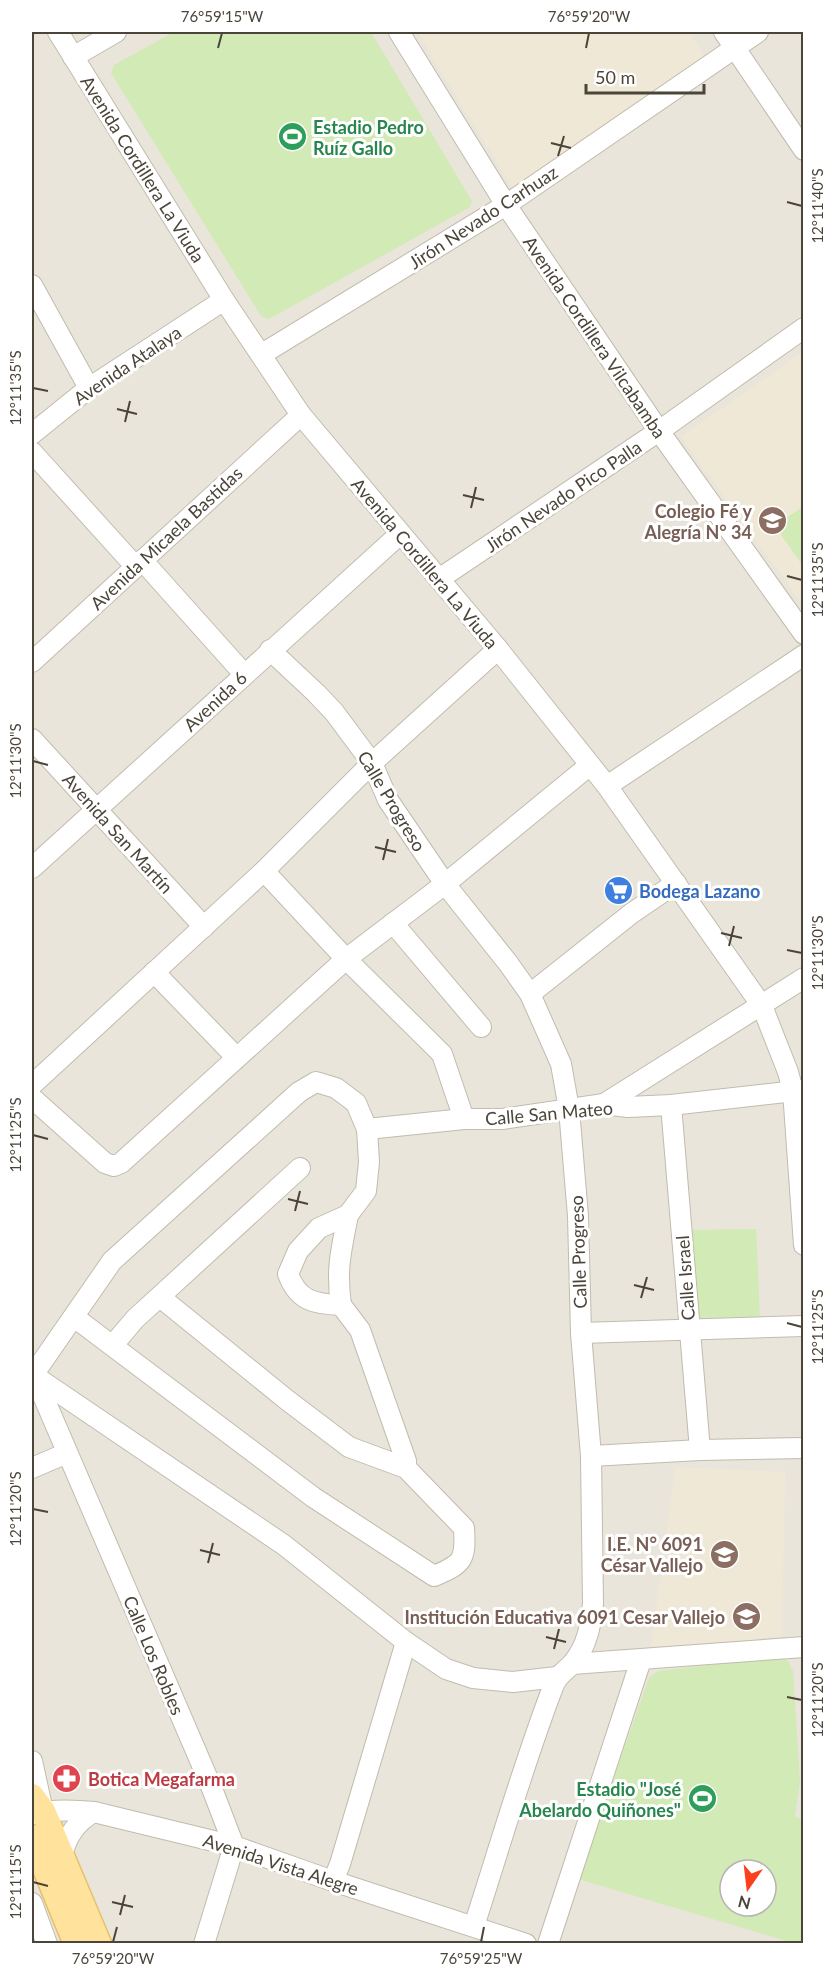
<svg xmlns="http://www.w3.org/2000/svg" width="835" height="1975" font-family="Lato,sans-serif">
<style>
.residential{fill:#eae5da;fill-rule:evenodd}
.education{fill:#efe8d6}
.green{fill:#d2eab5;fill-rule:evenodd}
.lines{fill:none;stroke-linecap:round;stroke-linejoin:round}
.minor-casing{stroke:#c2bbae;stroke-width:22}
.major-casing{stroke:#e6c16a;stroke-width:27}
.minor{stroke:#fff;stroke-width:20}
.major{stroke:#ffe39c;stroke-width:24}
.ticks{fill:none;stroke:#4b4439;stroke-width:2}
.labels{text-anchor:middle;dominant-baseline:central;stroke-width:6;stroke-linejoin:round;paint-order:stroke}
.leisure-label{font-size:18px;font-weight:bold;fill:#27864d;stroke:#fff;text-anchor:start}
.street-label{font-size:18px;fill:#4b4439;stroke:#fff}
.education-label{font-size:18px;font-weight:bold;fill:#785e54;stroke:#fff;text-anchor:end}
.shop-label{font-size:18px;font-weight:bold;fill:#366cbe;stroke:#fff;text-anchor:start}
.health-label{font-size:18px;font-weight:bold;fill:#be3a42;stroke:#fff;text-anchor:start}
.neatline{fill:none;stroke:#4b4439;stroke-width:2}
.ticks-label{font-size:15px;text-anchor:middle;fill:#4b4439}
</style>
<rect width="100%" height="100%" fill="#f6f3ec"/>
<!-- residential -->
<path class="residential" d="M 32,32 L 803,32 L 803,1943 L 32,1944 ZM 730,1870 L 766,1870 L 766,1906 L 730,1906 Z"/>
<!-- education -->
<g class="education">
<path d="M 417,32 L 689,32 L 705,58 L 514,190 Z"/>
<path d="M 803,352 L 803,605 L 681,437 Z"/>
<path d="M 676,1467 L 785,1472 L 782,1636 L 650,1651 Z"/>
</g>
<!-- green -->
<g class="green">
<path d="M 174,32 L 371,32 L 472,201 L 470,207 L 269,319 L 261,316 L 111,73 L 114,65 Z"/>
<path d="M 803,507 L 803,566 L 774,525 Z"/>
<path d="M 756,1229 L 760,1317 L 691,1318 L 687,1230 Z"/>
<path d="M 779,1657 L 788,1661 L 793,1671 L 800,1781 L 795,1816 L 803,1820 L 803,1943 L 793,1943 L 578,1879 L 649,1678 L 658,1671 ZM 730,1870 L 766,1870 L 766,1906 L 730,1906 Z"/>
</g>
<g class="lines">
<defs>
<g id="minor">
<path d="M 58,32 L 224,300 L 301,415 L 498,649 L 607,786 L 762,1006 L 788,1072 L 793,1091 L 804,1245"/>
<path d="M 399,32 L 506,205 L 659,431 L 804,634"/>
<path d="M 724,32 L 804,150"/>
<path d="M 73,57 L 116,32"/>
<path d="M 32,285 L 89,388"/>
<path d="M 262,354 L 506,205 L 758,32"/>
<path d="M 32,434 L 89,388 L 224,300"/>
<path d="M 32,452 L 135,566"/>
<path d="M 142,560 L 244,674"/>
<path d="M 439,579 L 659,431 L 804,328"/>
<path d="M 270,650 L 316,693 L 334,712 L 372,763 L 388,800 L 445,884 L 508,963 L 530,994 L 561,1064 L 569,1109 L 578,1216 L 581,1333 L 591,1456 L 593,1603 C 591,1625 587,1646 573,1663 C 565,1672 557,1675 553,1687 C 523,1765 500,1846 474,1926"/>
<path d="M 32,662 L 301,415"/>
<path d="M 32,739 L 204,927"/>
<path d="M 607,786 L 804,655"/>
<path d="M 32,868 L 400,534"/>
<path d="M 264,871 L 346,959 L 442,1054 L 464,1119"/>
<path d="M 393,923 L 481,1027"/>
<path d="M 154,972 L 236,1057"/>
<path d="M 530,994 L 632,913 L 676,883"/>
<path d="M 32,1085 L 264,871 L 372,763 L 498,649"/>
<path d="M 32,1098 L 105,1163 L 114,1166 L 121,1163 L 346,959 L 445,884 L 590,765"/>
<path d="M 604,1104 L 804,978"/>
<path d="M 671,1105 L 700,1450"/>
<path d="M 367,1129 L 464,1119 L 502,1119 L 604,1104 L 628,1107 L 671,1105 L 804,1090"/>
<path d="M 341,1305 C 336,1269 341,1251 348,1215"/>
<path d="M 74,1317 L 313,1497 L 434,1576 C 463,1564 466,1560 464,1528 L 406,1468 L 349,1447 L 287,1400 L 160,1297"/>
<path d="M 581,1333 L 804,1326"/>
<path d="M 113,1345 L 135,1319 L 300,1168"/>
<path d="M 34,1375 L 211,1786 L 234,1846 L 204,1944"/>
<path d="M 591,1456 L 700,1450 L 804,1448"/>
<path d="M 32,1468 L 67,1453"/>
<path d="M 406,1468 L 406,1461 L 360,1330 L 341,1305 C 314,1304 298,1301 288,1274 L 298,1251 L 319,1228 L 348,1215 L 366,1191 L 369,1162 L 367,1129 L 356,1103 L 336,1088 L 316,1082 L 299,1092 L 112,1261 L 33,1375 L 284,1545 L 406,1642 L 446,1669 L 473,1678 L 513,1682 L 557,1677"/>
<path d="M 572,1664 L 804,1647"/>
<path d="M 32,1761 L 43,1811"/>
<path d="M 32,1814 C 52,1809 73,1810 94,1812 L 234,1846 L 333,1881 L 526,1944"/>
<path d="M 62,1855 C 67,1836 76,1822 94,1812"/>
<path d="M 333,1881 L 340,1864 L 406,1642"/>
<path d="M 32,1903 L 47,1944"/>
<path d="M 548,1944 L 641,1660"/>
</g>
<g id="major">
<path d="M 32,1796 L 43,1811 L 99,1944"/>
<path d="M 32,1837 L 76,1944"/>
</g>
</defs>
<!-- minor casing -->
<use href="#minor" class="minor-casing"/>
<!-- major casing -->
<use href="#major" class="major-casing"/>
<!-- minor -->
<use href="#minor" class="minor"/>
<!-- major -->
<use href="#major" class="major"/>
</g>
<!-- ticks -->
<path class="ticks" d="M 218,48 L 222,33M 586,48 L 589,33M 551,143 L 571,148M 558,156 L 564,136M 787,202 L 802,206M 33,388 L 48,391M 117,409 L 137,414M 125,422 L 130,401M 463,495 L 484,500M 471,508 L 476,487M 787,576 L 802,580M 33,761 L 48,765M 375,847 L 396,852M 383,860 L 388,839M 721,933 L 742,938M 729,946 L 734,926M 787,950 L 802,953M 33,1135 L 48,1139M 288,1199 L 308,1204M 295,1211 L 300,1191M 634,1285 L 654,1290M 641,1298 L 647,1277M 787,1323 L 802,1327M 33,1509 L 48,1512M 200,1550 L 220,1555M 208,1563 L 213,1543M 546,1637 L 566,1642M 554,1649 L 559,1629M 787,1697 L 802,1700M 33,1882 L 48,1886M 112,1902 L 133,1907M 120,1915 L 125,1895M 113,1942 L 117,1927M 481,1942 L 484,1927"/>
<!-- icons -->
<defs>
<symbol id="stadium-disc" viewBox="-11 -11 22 22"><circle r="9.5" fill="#2e9e5b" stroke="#fff"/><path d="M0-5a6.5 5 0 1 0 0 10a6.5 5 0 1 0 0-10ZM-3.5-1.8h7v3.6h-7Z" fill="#fff"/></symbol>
<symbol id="school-disc" viewBox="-11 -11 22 22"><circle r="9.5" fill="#8d6e63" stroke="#fff"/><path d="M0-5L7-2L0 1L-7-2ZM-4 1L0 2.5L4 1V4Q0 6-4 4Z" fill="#fff"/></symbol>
<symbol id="supermarket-disc" viewBox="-11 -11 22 22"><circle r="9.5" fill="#3f7fe0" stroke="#fff"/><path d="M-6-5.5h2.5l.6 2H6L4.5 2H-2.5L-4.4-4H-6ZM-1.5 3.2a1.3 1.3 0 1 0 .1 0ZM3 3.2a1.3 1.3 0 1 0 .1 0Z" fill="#fff"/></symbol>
<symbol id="pharmacy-disc" viewBox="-11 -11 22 22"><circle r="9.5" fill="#e0444e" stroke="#fff"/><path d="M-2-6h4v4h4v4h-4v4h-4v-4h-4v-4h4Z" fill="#fff"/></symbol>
</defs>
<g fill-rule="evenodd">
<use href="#stadium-disc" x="276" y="120" width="33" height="33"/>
<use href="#school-disc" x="756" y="504" width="33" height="33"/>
<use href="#supermarket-disc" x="602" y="874" width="33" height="33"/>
<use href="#school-disc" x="708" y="1538" width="33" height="33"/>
<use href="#school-disc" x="730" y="1600" width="33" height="33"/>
<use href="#pharmacy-disc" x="50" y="1762" width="33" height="33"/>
<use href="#stadium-disc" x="686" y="1782" width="33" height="33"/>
</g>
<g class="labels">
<!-- leisure labels -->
<g class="leisure-label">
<text x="313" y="127">Estadio Pedro<tspan x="313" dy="21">Ruíz Gallo</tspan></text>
<text x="681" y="1789" text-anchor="end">Estadio "José<tspan x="681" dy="21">Abelardo Quiñones"</tspan></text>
</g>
<!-- street labels -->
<g class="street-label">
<text transform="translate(143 169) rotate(58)">Avenida Cordillera La Viuda</text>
<text transform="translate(483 217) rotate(-33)">Jirón Nevado Carhuaz</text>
<text transform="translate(595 337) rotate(56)">Avenida Cordillera Vilcabamba</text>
<text transform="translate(127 365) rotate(-34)">Avenida Atalaya</text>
<text transform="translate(563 496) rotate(-34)">Jirón Nevado Pico Palla</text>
<text transform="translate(166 538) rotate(-43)">Avenida Micaela Bastidas</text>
<text transform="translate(425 563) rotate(50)">Avenida Cordillera La Viuda</text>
<text transform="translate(215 701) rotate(-43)">Avenida 6</text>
<text transform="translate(392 801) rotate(59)">Calle Progreso</text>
<text transform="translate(118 833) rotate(48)">Avenida San Martín</text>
<text transform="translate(549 1113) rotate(-5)">Calle San Mateo</text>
<text transform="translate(578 1252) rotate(-92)">Calle Progreso</text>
<text transform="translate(685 1278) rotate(-94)">Calle Israel</text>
<text transform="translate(154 1655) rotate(67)">Calle Los Robles</text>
<text transform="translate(281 1864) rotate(18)">Avenida Vista Alegre</text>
</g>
<!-- education labels -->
<g class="education-label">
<text x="752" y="511">Colegio Fé y<tspan x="752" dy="21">Alegría N° 34</tspan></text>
<text x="703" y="1544">I.E. N° 6091<tspan x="703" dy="21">César Vallejo</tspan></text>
<text x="725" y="1617">Institución Educativa 6091 Cesar Vallejo</text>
</g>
<!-- shop labels -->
<g class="shop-label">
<text x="639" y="891">Bodega Lazano</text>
</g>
<!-- health labels -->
<g class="health-label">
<text x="88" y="1779">Botica Megafarma</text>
</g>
</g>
<!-- border -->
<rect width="835" height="1975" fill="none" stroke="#ffffff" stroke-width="66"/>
<!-- north arrow -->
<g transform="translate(748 1888) rotate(194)"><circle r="28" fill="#ffffff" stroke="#b7b4b0" stroke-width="1.5"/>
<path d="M0-4.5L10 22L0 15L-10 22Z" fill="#fc3f1d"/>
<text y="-9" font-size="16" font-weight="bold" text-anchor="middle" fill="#4b4439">N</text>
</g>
<!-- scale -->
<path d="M586 84v9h118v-9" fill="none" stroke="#4b4439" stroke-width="3"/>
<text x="595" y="84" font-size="18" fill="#4b4439" stroke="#ffffff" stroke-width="4.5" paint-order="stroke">50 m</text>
<rect x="33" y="33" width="769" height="1909" class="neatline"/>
<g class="ticks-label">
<text x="222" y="22">76°59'15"W</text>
<text x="589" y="22">76°59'20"W</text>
<text transform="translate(818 206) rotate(-90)" y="5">12°11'40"S</text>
<text transform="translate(16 388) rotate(-90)" y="5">12°11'35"S</text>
<text transform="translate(818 580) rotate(-90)" y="5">12°11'35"S</text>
<text transform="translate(16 761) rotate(-90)" y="5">12°11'30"S</text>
<text transform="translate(818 953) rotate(-90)" y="5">12°11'30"S</text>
<text transform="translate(16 1135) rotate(-90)" y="5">12°11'25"S</text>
<text transform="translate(818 1327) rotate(-90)" y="5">12°11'25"S</text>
<text transform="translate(16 1509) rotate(-90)" y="5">12°11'20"S</text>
<text transform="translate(818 1700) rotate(-90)" y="5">12°11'20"S</text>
<text transform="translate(16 1882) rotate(-90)" y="5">12°11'15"S</text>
<text x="113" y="1964">76°59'20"W</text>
<text x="481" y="1964">76°59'25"W</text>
</g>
</svg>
